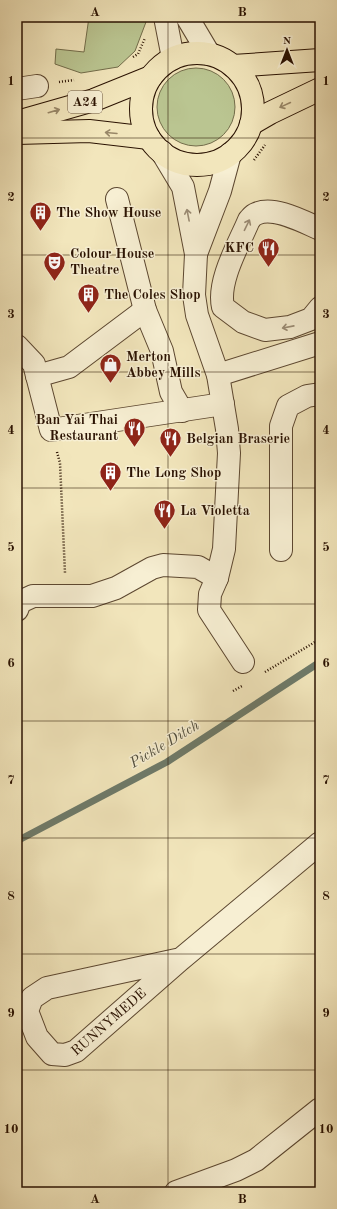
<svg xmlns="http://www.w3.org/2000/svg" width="337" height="1209" font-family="'Old Standard TT',serif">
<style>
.green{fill:#bac591;stroke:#726c4a}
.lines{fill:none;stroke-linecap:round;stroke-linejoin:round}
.stream{stroke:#6e7a69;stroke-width:7}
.minor-casing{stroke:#5c4730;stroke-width:24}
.highway-casing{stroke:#2a1202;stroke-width:24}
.path{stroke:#2a1202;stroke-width:2.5;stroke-dasharray:1 2;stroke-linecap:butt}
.minor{stroke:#f7efd3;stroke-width:22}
.highway{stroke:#f2e6bc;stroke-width:22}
.oneway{stroke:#988768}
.oneway2{stroke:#9b8c75}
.grid{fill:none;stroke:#2a1202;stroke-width:1;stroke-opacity:0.55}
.labels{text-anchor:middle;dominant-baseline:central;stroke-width:3;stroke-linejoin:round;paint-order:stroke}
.shield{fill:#f7efd3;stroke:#685441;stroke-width:1}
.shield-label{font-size:13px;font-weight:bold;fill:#2a1202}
.poi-label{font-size:14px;font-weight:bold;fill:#2a1202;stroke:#f7efd3;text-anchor:start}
.street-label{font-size:14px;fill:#2a1202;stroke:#f7efd3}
.water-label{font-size:15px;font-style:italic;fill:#524f3e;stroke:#f7efd3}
.neatline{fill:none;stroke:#2a1202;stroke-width:1.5}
.grid-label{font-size:13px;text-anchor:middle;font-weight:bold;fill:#2a1202}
</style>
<rect width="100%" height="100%" fill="#f2e6bc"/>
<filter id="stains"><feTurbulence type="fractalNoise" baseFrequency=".005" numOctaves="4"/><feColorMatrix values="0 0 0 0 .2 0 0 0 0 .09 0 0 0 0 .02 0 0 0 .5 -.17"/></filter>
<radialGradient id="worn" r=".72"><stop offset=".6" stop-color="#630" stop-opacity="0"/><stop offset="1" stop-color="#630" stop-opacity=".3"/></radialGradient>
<!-- green -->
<g class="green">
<path d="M 89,17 L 146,17 L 146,22 L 135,51 L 118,67 L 81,73 L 55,64 L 56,49 L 84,52 Z"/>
<circle cx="196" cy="107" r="39"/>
</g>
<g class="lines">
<!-- stream -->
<path class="stream" d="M 17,841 L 167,762 L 320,662"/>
<defs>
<g id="minor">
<path d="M 165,17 L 173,58"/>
<path d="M 187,17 L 209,54"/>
<path d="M 17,89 L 37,86"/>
<path d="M 162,152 L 183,187 L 196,254 L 194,295 L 197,315 L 218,375 L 227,429 L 229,453 L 224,549 L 217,578 L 210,594 L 209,610 L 243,662"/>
<path d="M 117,199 L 145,310 L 162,351 L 171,392 L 182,411"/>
<path d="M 320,229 C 304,222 273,205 256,214 C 253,215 251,218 249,220 C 239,244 217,281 223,307 L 243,322 L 265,330 L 290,327 L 311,319 L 320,308"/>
<path d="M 196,254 L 220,191 L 230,154"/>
<path d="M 17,346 L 34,364 L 51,430 L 223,404"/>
<path d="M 218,375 L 320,343"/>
<path d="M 37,376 L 69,367 L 145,310"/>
<path d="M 281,550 L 281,426 L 288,406 L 307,396 L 320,394"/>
<path d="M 17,610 L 20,602 L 33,596 L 92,596 L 116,588 L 152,568 L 163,565 L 198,567 L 217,578"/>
<path id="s1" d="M 181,959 L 47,988 L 32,998 L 27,1011 L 37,1037 L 52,1054 L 65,1055 L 76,1051 L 181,959 L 320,843"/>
<path d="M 176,1192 L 236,1170 L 256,1160 L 320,1109"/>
</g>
<g id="highway">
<circle cx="197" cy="109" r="56"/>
<path d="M 233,66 L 320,60"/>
<path d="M 17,122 L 94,100 L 151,77"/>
<path d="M 251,124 L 270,113 L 320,89"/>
<path d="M 17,133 L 89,131 L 149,138"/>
</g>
</defs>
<!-- minor casing -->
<use href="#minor" class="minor-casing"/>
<!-- highway casing -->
<use href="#highway" class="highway-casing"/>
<!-- path -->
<g class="path">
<path d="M 133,57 L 138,54 L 145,38"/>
<path d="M 59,82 L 74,80"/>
<path d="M 254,160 L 265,145"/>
<path d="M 57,452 L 60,463 L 65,573"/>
<path d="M 265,672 L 320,639"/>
<path d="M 233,691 L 242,686"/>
</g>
<!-- minor -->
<use href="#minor" class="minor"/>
<!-- highway -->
<use href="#highway" class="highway"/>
</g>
<!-- one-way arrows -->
<defs><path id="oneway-shaft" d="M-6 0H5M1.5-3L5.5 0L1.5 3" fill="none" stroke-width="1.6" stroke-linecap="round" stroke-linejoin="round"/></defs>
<g class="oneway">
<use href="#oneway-shaft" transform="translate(285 105) rotate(155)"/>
<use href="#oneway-shaft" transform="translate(54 111) rotate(-16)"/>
<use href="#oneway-shaft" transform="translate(111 133) rotate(-175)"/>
</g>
<g class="oneway2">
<use href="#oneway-shaft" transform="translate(188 215) rotate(-101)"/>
<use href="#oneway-shaft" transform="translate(247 225) rotate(-64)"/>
<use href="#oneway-shaft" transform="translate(288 327) rotate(169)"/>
</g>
<!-- grid -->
<path class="grid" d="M 168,17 L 168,1192M 17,138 L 320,138M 17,255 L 320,255M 17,372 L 320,372M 17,488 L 320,488M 17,604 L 320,604M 17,721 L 320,721M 17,838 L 320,838M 17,954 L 320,954M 17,1070 L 320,1070"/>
<!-- icons -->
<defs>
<symbol id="building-pin" viewBox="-11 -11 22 30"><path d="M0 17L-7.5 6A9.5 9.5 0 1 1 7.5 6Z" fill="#8f2418" stroke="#f7efd3"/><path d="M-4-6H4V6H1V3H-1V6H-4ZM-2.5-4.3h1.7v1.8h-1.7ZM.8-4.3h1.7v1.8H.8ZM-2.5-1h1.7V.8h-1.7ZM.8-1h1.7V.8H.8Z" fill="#fff"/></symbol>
<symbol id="restaurant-pin" viewBox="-11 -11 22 30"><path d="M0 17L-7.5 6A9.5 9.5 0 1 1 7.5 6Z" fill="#8f2418" stroke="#f7efd3"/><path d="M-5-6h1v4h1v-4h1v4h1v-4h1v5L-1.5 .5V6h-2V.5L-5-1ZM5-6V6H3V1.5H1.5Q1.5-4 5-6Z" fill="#fff"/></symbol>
<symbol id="theatre-pin" viewBox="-11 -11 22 30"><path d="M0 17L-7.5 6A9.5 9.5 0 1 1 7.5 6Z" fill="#8f2418" stroke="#f7efd3"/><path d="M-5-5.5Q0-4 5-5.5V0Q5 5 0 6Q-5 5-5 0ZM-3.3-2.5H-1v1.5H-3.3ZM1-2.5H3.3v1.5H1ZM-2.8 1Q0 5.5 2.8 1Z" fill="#fff"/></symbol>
<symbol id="shop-pin" viewBox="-11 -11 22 30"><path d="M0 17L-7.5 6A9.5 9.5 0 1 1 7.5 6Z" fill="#8f2418" stroke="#f7efd3"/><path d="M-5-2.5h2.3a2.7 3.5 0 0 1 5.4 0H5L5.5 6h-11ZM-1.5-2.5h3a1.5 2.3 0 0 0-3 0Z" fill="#fff"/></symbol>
</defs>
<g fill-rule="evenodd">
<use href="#building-pin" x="28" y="200" width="25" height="34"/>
<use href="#restaurant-pin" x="256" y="236" width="25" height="34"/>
<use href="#theatre-pin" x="42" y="250" width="25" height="34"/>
<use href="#building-pin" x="76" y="282" width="25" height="34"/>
<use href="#shop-pin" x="98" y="352" width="25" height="34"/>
<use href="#restaurant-pin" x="122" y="416" width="25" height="34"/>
<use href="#restaurant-pin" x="158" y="426" width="25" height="34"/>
<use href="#building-pin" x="98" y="460" width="25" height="34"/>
<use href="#restaurant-pin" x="152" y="498" width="25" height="34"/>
</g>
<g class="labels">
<!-- shield labels -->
<rect class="shield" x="68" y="91" width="34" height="22" rx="3"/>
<g class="shield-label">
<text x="85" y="102">A24</text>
</g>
<!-- poi labels -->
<g class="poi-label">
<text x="56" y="213">The Show House</text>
<text x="254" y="248" text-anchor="end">KFC</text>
<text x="70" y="254">Colour House<tspan x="70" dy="16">Theatre</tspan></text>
<text x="104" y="295">The Coles Shop</text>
<text x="126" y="357">Merton<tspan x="126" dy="16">Abbey Mills</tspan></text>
<text x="118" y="420" text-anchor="end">Ban Yai Thai<tspan x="118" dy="16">Restaurant</tspan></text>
<text x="186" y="439">Belgian Braserie</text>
<text x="126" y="473">The Long Shop</text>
<text x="180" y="511">La Violetta</text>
</g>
<!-- street labels -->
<g class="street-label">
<text stroke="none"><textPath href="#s1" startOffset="288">RUNNYMEDE</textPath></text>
</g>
<!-- water labels -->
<g class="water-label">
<text transform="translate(165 745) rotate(-31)">Pickle Ditch</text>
</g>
</g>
<!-- margin -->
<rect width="337" height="1209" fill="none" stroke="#f2e6bc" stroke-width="44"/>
<!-- north arrow -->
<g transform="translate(287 50)" stroke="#f7efd3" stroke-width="3" paint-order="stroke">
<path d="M0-3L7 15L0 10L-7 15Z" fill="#2a1202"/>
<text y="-6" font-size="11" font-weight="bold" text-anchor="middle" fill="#2a1202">N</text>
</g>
<rect x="22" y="22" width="293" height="1165" class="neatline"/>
<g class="grid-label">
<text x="95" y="16">A</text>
<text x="242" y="16">B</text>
<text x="11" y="85">1</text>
<text x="326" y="85">1</text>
<text x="11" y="201">2</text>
<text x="326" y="201">2</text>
<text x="11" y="318">3</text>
<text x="326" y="318">3</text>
<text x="11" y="434">4</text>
<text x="326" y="434">4</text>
<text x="11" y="551">5</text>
<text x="326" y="551">5</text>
<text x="11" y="667">6</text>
<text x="326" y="667">6</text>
<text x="11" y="784">7</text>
<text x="326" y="784">7</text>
<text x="11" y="900">8</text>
<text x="326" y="900">8</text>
<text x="11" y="1017">9</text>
<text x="326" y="1017">9</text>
<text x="11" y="1133">10</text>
<text x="326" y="1133">10</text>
<text x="95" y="1203">A</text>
<text x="242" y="1203">B</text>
</g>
<rect width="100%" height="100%" filter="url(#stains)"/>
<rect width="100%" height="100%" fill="url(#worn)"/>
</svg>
